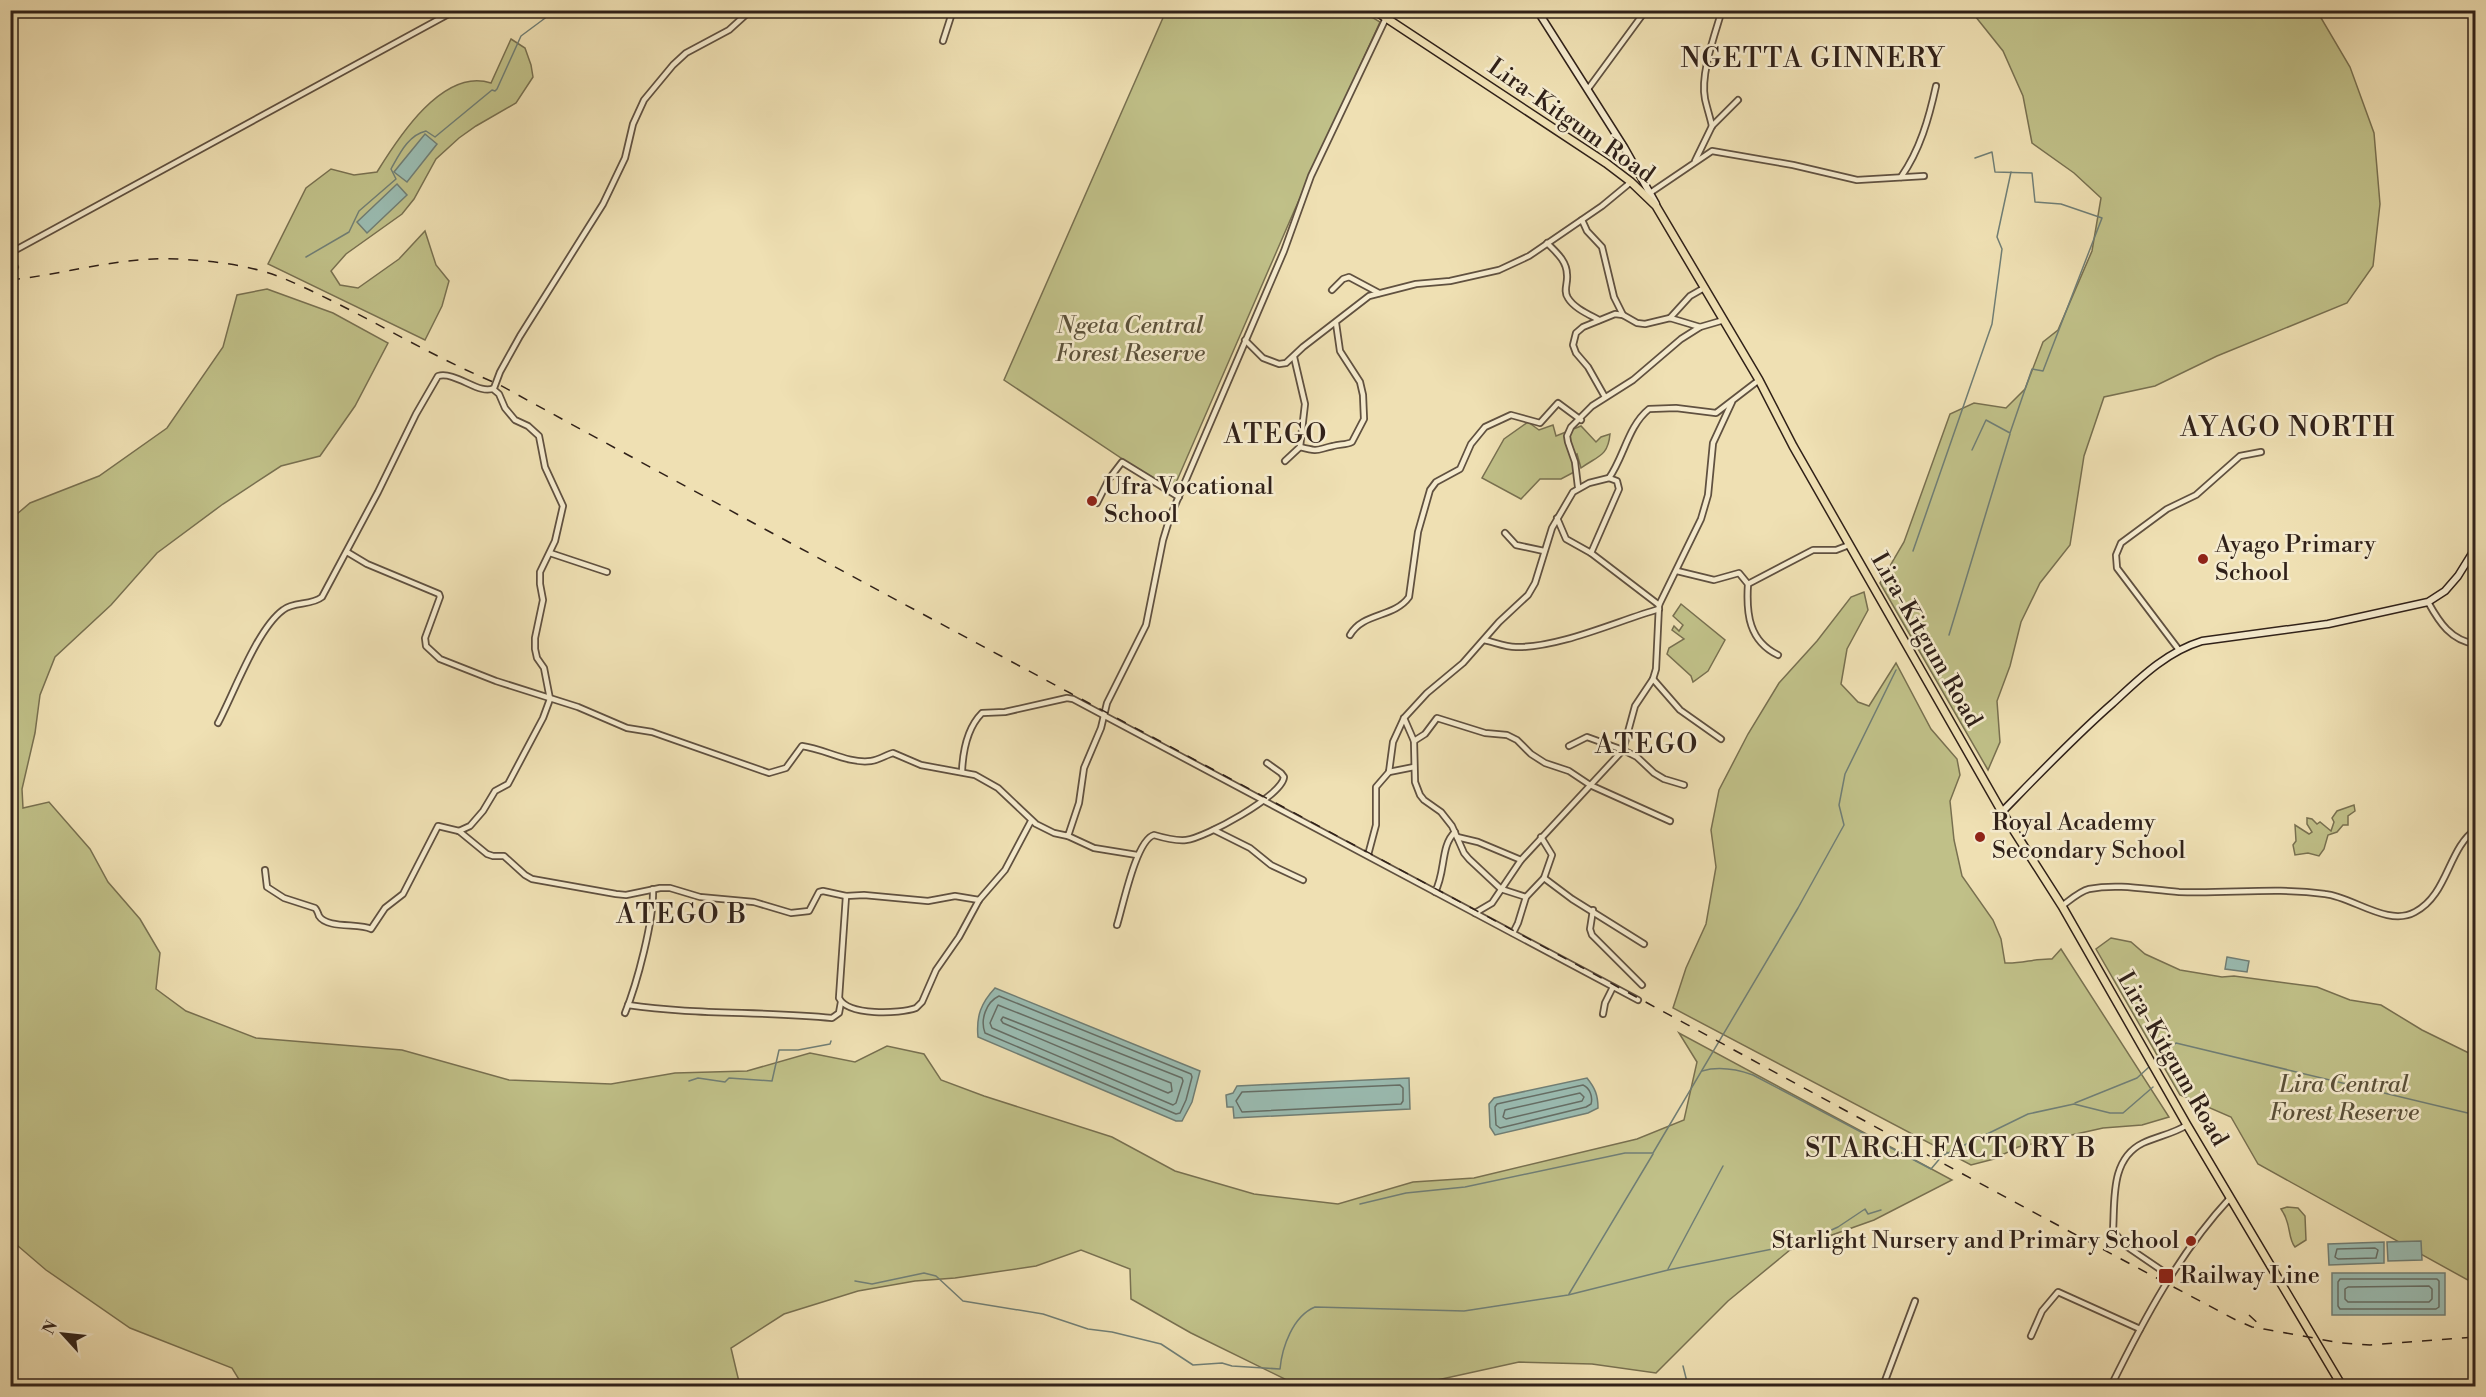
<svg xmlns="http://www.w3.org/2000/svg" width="2486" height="1397" font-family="'Libre Bodoni',serif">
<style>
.green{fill:#c0c088;stroke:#787050;stroke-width:1.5}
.water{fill:#9abcb2;stroke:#707e75;stroke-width:1.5}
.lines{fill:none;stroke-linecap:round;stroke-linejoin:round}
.shore{stroke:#656e66;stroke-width:1.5}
.stream{stroke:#707e75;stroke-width:1.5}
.street-casing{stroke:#605140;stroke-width:8}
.secondary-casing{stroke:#302119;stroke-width:9}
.primary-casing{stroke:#302119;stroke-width:10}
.street{stroke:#f5ebce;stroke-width:4.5}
.secondary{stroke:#f5ebce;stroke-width:6}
.primary{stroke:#efe0b3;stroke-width:7}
.rail{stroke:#302119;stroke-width:1.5;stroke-dasharray:10 10;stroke-linecap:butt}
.poi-dot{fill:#8f2418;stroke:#f5ebce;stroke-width:2}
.labels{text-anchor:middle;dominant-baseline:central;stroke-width:5;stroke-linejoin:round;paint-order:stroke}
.street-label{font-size:24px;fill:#302119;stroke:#f5ebce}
.park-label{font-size:24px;font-style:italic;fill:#5b513a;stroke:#f5ebce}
.poi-label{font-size:24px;fill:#302119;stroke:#f5ebce;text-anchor:start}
.quarter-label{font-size:27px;letter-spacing:1.5px;fill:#302119;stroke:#f5ebce}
</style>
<rect width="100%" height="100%" fill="#efe0b3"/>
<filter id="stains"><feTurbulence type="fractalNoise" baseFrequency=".00333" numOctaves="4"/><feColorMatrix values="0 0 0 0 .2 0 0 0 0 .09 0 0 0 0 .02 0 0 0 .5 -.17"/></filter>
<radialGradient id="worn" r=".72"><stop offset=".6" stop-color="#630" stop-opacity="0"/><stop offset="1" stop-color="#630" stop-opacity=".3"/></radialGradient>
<!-- green -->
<g class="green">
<path d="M 1166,11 L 1362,11 L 1380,22 L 1295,209 L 1172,492 L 1004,380 Z"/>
<path d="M 1971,11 L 2317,11 L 2350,67 L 2374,133 L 2380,204 L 2373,266 L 2347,303 L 2217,356 L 2155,386 L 2104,397 L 2084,456 L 2070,545 L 2040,583 L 2021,622 L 2010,666 L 1997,701 L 2000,742 L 1988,770 L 1880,583 L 1904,542 L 1950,414 L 1974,403 L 2006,408 L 2025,389 L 2043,342 L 2058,330 L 2092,251 L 2101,198 L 2074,173 L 2032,143 L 2023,96 L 2003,51 Z"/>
<path d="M 511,39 L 525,48 L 531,65 L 533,77 L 516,103 L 476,126 L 459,138 L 436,159 L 414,199 L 402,214 L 346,254 L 331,271 L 340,285 L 358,288 L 399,259 L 425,231 L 436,265 L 449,281 L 442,306 L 425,340 L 268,264 L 306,188 L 331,169 L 354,175 L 377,172 C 398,138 443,67 491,83 Z"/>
<path d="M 267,289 L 333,313 L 388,343 L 355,406 L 320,456 L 281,466 L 223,504 L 157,553 L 111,605 L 55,657 L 40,695 L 35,733 L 22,789 L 23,808 L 49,802 L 90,849 L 108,882 L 140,919 L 160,953 L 156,989 L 186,1011 L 256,1038 L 402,1050 L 509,1080 L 611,1084 L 675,1073 L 747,1071 L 810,1053 L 855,1062 L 887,1046 L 924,1054 L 941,1080 L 984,1096 L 1112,1137 L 1175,1171 L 1254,1194 L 1338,1204 L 1413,1182 L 1474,1178 L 1637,1139 L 1684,1120 L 1697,1062 L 1679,1033 L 1952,1180 L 1874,1220 L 1790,1250 L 1728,1301 L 1656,1373 L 1592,1364 L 1519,1362 L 1410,1386 L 1299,1386 L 1191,1333 L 1131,1299 L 1130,1269 L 1081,1250 L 1036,1266 L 955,1278 L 915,1281 L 858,1291 L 784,1314 L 731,1348 L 740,1386 L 243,1386 L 232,1368 L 130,1328 L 46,1270 L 11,1240 L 11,519 L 30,503 L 99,476 L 167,428 L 223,347 L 237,295 Z"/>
<path d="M 1528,422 L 1539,430 L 1553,425 L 1556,436 L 1581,426 L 1596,442 L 1601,437 L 1610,434 C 1608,457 1597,456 1581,468 L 1577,454 L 1572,457 L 1576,471 L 1561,479 L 1540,479 L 1521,499 L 1482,478 L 1504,439 Z"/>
<path d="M 1864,592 L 1868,610 L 1847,649 L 1841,684 L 1858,702 L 1869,706 L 1896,663 L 1931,729 L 1957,759 L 1960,775 L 1950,801 L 1954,840 L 1962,876 L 1993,920 L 2001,939 L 2005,963 C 2021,964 2036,958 2052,959 L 2061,949 L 2169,1117 L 2142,1125 L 2103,1128 L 2018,1147 L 1994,1159 L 1971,1165 L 1673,1008 L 1686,968 L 1706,924 L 1716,867 L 1711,830 L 1719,790 L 1748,734 L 1779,683 L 1817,641 L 1851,597 Z"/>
<path d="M 1681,604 L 1725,640 L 1708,671 L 1693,682 L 1691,676 L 1667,654 L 1669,648 L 1684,639 L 1672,630 L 1674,626 L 1679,631 L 1683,625 L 1673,616 Z"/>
<path d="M 2354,805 L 2355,811 L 2348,816 L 2348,825 L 2343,825 L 2337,832 L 2328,835 L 2324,849 L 2319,856 L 2308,853 L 2295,855 L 2293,845 L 2296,841 L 2295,825 L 2309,834 L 2312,832 L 2307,824 L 2307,818 L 2312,819 L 2317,824 L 2320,822 L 2331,831 L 2334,822 L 2332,818 L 2337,811 Z"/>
<path d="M 2111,938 L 2131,942 L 2145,954 L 2180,970 L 2222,977 L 2234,976 L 2317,987 L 2350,1000 L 2381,1005 L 2422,1030 L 2475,1056 L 2475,1284 L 2258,1164 L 2231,1117 L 2180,1095 L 2096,949 Z"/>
<path d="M 2287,1207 L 2298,1208 L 2305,1216 L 2306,1240 L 2295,1247 C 2287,1237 2292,1224 2281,1209 Z"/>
</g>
<!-- water -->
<g class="water">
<path d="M 425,134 L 437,144 L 407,182 L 394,172 Z"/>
<path d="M 397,184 L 407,195 L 367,233 L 357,222 Z"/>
<path d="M 2227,957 L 2249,961 L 2247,972 L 2225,969 Z"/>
<path d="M 995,988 L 1200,1071 L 1192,1102 L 1182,1121 L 1176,1121 L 978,1037 C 976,1016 981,1003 995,988 Z"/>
<path d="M 1409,1078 L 1410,1109 L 1234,1118 L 1233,1107 L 1227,1107 L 1226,1095 L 1233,1093 L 1237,1086 Z"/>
<path d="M 1587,1078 C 1595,1088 1598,1095 1598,1108 L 1588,1113 L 1495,1135 L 1490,1127 L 1489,1104 L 1494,1098 Z"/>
<path d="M 2421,1241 L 2422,1260 L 2388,1261 L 2387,1242 Z"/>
<path d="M 2384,1242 L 2384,1263 L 2329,1265 L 2328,1244 Z"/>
<rect x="2332" y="1273" width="113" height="42"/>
</g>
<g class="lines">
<!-- shore -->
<g class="shore">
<path d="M 999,996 L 1191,1074 L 1192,1077 L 1186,1100 L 1180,1113 L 1176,1114 L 985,1033 C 980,1020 986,1002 999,996 Z"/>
<path d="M 998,1005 L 1182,1078 L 1183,1081 L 1176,1103 L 1173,1105 L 992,1028 L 990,1023 Z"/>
<path d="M 1003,1017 L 1171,1083 L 1172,1091 L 1168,1093 L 1003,1023 L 1001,1020 Z"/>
<path d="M 1400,1085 L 1403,1088 L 1403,1101 L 1401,1104 L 1242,1112 L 1236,1101 L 1242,1092 Z"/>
<path d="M 1583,1085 C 1590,1088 1593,1097 1591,1104 L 1586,1107 L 1500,1128 L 1496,1125 L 1495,1107 L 1497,1104 Z"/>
<path d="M 1580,1093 L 1584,1097 L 1582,1101 L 1506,1119 L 1503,1117 L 1505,1110 Z"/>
<path d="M 2375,1248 L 2378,1250 L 2376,1258 L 2338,1259 L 2335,1257 L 2337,1249 Z"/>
<path d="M 2340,1279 L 2437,1279 L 2439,1281 L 2439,1307 L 2436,1309 L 2340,1309 L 2338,1306 L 2338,1282 Z"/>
<path d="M 2429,1286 L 2432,1289 L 2432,1299 L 2429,1302 L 2348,1302 L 2345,1299 L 2345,1289 L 2348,1287 Z"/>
</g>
<!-- stream -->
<g class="stream">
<path d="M 306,257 L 349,232 L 359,211 L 396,179 L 391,169 C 399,155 408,135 426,131 L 435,137 L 492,90 L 495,91 L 497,89 L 521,36 L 556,10"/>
<path d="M 1972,450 L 1986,420 L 2010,433 L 2032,369 L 2043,371 L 2102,218 L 2061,204 L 2035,202 L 2032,173 L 1995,172 L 1992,152 L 1975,158"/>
<path d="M 1913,551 L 1992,324 L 2002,249 L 1997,237 L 2011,172"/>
<path d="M 1949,635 L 2010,434"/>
<path d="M 2156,1061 L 2176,1043 L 2476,1115"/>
<path d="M 1702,1071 C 1719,1066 1736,1069 1753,1075 L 1931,1169 L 1942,1156 L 2028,1114 L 2074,1104 L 2110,1113 L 2123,1113 L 2153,1087"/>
<path d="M 689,1081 L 698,1078 L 725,1082 L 729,1078 L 772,1081 L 779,1050 L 798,1050 L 830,1044 L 831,1041"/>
<path d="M 2075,1103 L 2137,1078 L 2149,1067"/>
<path d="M 1360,1204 L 1406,1193 L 1465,1187 L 1625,1153 L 1653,1153 L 1798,908 L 1844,825 L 1839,805 L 1845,774 L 1896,670"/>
<path d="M 1668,1269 L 1723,1166"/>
<path d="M 855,1281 L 872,1284 L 924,1273 L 936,1276 L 963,1301 L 1043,1314 L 1088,1329 L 1112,1332 L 1161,1344 L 1193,1365 L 1222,1363 L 1232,1366 L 1280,1369 C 1282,1347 1293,1316 1315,1307 L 1464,1311 L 1568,1295 L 1668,1270 L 1803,1243 L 1838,1227 L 1865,1209 L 1868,1214 L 1881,1210"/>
<path d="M 1569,1294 L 1653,1154"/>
<path d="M 1683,1366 L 1688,1386"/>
</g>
<defs>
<g id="street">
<path d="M 943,41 L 953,10"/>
<path d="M 1588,89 L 1646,10"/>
<path d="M 1712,126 C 1710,117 1707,108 1705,99 C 1700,74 1715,34 1722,10"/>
<path d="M 1695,161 L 1712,126 L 1738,100"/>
<path d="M 1901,177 C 1920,150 1929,118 1936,86"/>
<path d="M 1650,193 L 1712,151 L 1793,165 L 1857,180 L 1924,176"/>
<path d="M 1582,220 L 1587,231 L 1602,247 L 1614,297 L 1623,315"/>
<path d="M 1547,243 C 1556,252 1567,261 1567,275 C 1568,283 1563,291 1568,298 C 1574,308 1588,314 1599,320"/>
<path d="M 10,253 L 456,10"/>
<path d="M 10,261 L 15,267 L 10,278"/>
<path d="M 1332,290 L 1343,279 L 1349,277 L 1379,293"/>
<path d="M 1670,318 L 1690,296 L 1704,288"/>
<path d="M 1245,340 L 1263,358 L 1279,364 L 1286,363 L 1303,347 L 1369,296 L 1416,284 L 1450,281 L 1499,270 L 1529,256 L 1602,206 L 1631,182"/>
<path d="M 1605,397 L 1588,367 L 1576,353 L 1573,345 L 1576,333 L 1583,327 L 1615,314 L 1623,315 L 1637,323 L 1645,324 L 1670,318 L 1700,327"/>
<path d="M 1300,447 C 1320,452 1315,450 1333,446 C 1340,444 1346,445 1352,442 L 1364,419 L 1363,395 L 1360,382 L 1340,351 L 1336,323"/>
<path d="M 1285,461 L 1300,447 L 1305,404 L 1294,357"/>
<path d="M 1609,478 L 1617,481 L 1619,489 L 1591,553 L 1659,605"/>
<path d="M 1578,487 L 1575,462 L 1568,442 L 1567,436 L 1571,427 L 1592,406 L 1633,380 L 1681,339 L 1700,327 L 1724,320"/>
<path d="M 1097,503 L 1109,479 L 1122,462 L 1179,497"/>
<path d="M 1557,518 L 1566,539 L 1591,553"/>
<path d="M 1505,533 L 1516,545 L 1544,551"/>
<path d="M 347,552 L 367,564 L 439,594 L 440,597 L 425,638 L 426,646 L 440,659 L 496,681 L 578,707 L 627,728 L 652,732 L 769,773 L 786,768 L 802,746 C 825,749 848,764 871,761 C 879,760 886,755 893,753 L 921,765 L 975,775 L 998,788 L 1036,824 L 1054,833 L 1068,836 L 1079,803 L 1084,768 L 1101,728 L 1107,703 L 1146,625 L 1163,540 L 1170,517 L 1284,251 L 1311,176 L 1386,18"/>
<path d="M 550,553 L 607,572"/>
<path d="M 1677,571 L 1714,580 L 1739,573 L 1748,584 C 1746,614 1749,641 1778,655"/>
<path d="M 1748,584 L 1813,550 L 1836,550 L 1849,545"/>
<path d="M 2428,602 C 2439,622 2451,641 2476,644"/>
<path d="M 1350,635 C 1363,612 1394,618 1409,597 L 1418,532 L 1430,490 L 1436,482 L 1460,469 L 1471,444 L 1485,427 L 1511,415 L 1540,423 L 1558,403 L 1581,420"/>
<path d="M 1484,640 C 1494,642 1505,647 1516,647 C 1559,648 1617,621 1659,609"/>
<path d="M 2179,650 L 2117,568 L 2116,555 L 2121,543 L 2167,509 L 2196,495 L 2240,456 L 2261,452"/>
<path d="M 1653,679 L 1680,710 L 1721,739"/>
<path d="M 1404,718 L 1414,741 L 1415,782 L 1420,795 L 1424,800 L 1441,812 L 1452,826 L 1464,853 L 1469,859 L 1501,889 L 1526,897"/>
<path d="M 218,723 C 234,693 257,629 283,610 C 294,601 311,606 322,597 L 378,492 L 416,414 L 438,376 C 456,371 480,396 494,388 L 500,372 L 520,336 L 603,204 L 625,158 L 633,124 L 644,100 L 673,65 L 686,53 L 729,30 L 751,10"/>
<path d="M 1414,741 L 1425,734 L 1437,718 L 1485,733 L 1507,735 L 1517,740 L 1531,754 L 1545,763 L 1569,771 L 1590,785 L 1670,821"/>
<path d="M 1569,746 L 1587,737 L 1623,750 L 1637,757 L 1654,773 L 1664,779 L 1684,785"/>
<path d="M 962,771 C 963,750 967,728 982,713 L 1005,712 L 1067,698 L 1073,699 L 1638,1000"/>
<path d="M 1389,772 L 1414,767"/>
<path d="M 1214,830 L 1250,848 L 1271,865 L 1303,880"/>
<path d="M 459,831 L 470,826 L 483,811 L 495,791 L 508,784 L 543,718 L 550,699 L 544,668 L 537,658 L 535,649 L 535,638 L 543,600 L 540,584 L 540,572 L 555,541 L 563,506 L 545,467 L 539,436 L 528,426 L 515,420 L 505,408 L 499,394 L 493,389"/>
<path d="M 1068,836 L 1094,848 L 1137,855"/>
<path d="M 1457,837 L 1478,842 L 1521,860 L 1623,750 L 1635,706 L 1653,679 L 1656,669 L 1659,605 L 1701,519 L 1708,495 L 1713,443 L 1732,402"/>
<path d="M 1368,855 L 1376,825 L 1376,787 L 1389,772 L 1393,742 L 1404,718 L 1427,693 L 1463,663 L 1499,622 L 1528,595 L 1535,583 L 1552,528 L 1573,492 L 1589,483 L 1609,478 C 1624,457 1628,426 1649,409 L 1676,408 L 1716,413 L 1759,380"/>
<path d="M 265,870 L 267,887 L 284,898 L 315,908 C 317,910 318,913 319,916 C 327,929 359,923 371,929 L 385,908 L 403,894 L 438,826 L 459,831 L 487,854 L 493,856 L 504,856 L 525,875 L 532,879 L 616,894 L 626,895 L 660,888 L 670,888 L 700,897 L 754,902 L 791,913 L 809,911 L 819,892 L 823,891 L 846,896 L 864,895 L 928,901 L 955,896 L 979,900"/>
<path d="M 1544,878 L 1572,899 L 1644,944"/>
<path d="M 1435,892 C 1446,872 1440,846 1455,832"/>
<path d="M 846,896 L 839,998 C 848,1016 899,1014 916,1008 L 922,1002 L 936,970 L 959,937 L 979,900 L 1005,870 L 1031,821"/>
<path d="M 2062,906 C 2070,900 2080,891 2089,889 C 2119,883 2149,890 2179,892 C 2228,894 2276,887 2325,894 C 2353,897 2388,927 2415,912 C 2448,895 2448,848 2476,829"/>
<path d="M 1593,910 L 1590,929 L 1592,935 L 1642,985"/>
<path d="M 1475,913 L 1492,903 L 1521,860"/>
<path d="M 1117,925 C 1123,906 1136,840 1154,835 C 1164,838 1175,841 1186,840 C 1205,838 1282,796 1284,777 L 1281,773 L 1267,763"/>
<path d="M 1513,933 L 1518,923 L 1526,897 L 1544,878 L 1552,855 L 1541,837"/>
<path d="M 628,1005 C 695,1015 764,1011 832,1018 L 839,1013 L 841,1002"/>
<path d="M 625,1013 C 637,984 654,920 653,889"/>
<path d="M 1603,1014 L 1605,1003 L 1613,987"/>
<path d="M 2170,1276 L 2126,1246 L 2113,1231 C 2115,1200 2110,1159 2143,1143 C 2158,1136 2173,1134 2187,1125"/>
<path d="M 2031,1336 L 2042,1311 L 2058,1292 L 2140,1329"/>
<path d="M 1883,1386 L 1915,1301"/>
<path d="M 2111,1386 C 2144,1319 2179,1253 2230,1198"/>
</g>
<g id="secondary">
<path d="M 1537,10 L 1624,147 L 1656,204"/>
<path d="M 2002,812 C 2038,775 2074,737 2113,703 C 2140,678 2166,652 2202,641 L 2328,624 L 2428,602 L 2445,591 L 2458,576 L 2476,547"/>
</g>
<path id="primary" d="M 1374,10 L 1606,163 L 1631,182 L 1656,206 L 1759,380 L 1793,446 L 2002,812 L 2062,906 L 2187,1125 L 2342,1386"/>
</defs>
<!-- street casing -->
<use href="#street" class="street-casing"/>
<!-- secondary casing -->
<use href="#secondary" class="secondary-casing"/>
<!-- primary casing -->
<use href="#primary" class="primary-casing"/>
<!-- street -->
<use href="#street" class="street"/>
<!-- secondary -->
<use href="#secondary" class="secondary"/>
<!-- primary -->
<use href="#primary" class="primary"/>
<!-- rail -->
<g class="rail">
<path d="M 10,280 C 66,274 122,256 178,259 C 213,261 252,265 285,279 C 358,310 425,354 498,384 C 857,581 1220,772 1581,967 C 1799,1085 2016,1204 2236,1320 L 2252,1327 L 2264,1329"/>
<path d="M 2249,1315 L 2264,1329 L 2341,1343 L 2370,1345 L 2476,1337"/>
</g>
</g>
<!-- markers -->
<g class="poi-dot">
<circle cx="1092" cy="501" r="6"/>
<circle cx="2203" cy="559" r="6"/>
<circle cx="1980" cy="837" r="6"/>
<circle cx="2191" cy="1241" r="6"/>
<rect x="2158" y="1268" width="16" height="16" rx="3"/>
</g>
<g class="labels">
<!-- street labels -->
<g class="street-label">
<text transform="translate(1571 121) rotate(35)">Lira-Kitgum Road</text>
<text transform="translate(1926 640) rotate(60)">Lira-Kitgum Road</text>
<text transform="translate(2172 1059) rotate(60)">Lira-Kitgum Road</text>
</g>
<!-- park labels -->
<g class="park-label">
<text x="1130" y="326">Ngeta Central<tspan x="1130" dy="28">Forest Reserve</tspan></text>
<text x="2344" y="1085">Lira Central<tspan x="2344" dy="28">Forest Reserve</tspan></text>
</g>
<!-- poi labels -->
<g class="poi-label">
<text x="1104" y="487">Ufra Vocational<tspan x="1104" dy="28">School</tspan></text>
<text x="2215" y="545">Ayago Primary<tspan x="2215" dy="28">School</tspan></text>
<text x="1992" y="823">Royal Academy<tspan x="1992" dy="28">Secondary School</tspan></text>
<text x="2179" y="1241" text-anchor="end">Starlight Nursery and Primary School</text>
<text x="2180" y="1276">Railway Line</text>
</g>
<!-- quarter labels -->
<g class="quarter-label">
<text x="1813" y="59">NGETTA GINNERY</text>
<text x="2288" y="428">AYAGO NORTH</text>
<text x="1276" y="435">ATEGO</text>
<text x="1647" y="745">ATEGO</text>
<text x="682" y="915">ATEGO B</text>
<text x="1951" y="1149">STARCH FACTORY B</text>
</g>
</g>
<!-- margin -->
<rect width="2486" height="1397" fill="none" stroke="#efe0b3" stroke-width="36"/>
<rect x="12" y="12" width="2462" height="1373" fill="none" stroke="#302119" stroke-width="3"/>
<rect x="18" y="18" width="2450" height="1361" fill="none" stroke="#302119" stroke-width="1.5"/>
<!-- north arrow -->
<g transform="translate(63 1334) rotate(297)" stroke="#f5ebce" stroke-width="4.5" paint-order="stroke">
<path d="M0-4.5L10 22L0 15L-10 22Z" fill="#302119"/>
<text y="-9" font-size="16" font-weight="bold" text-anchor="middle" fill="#302119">N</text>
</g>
<rect width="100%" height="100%" filter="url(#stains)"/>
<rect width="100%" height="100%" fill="url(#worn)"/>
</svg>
